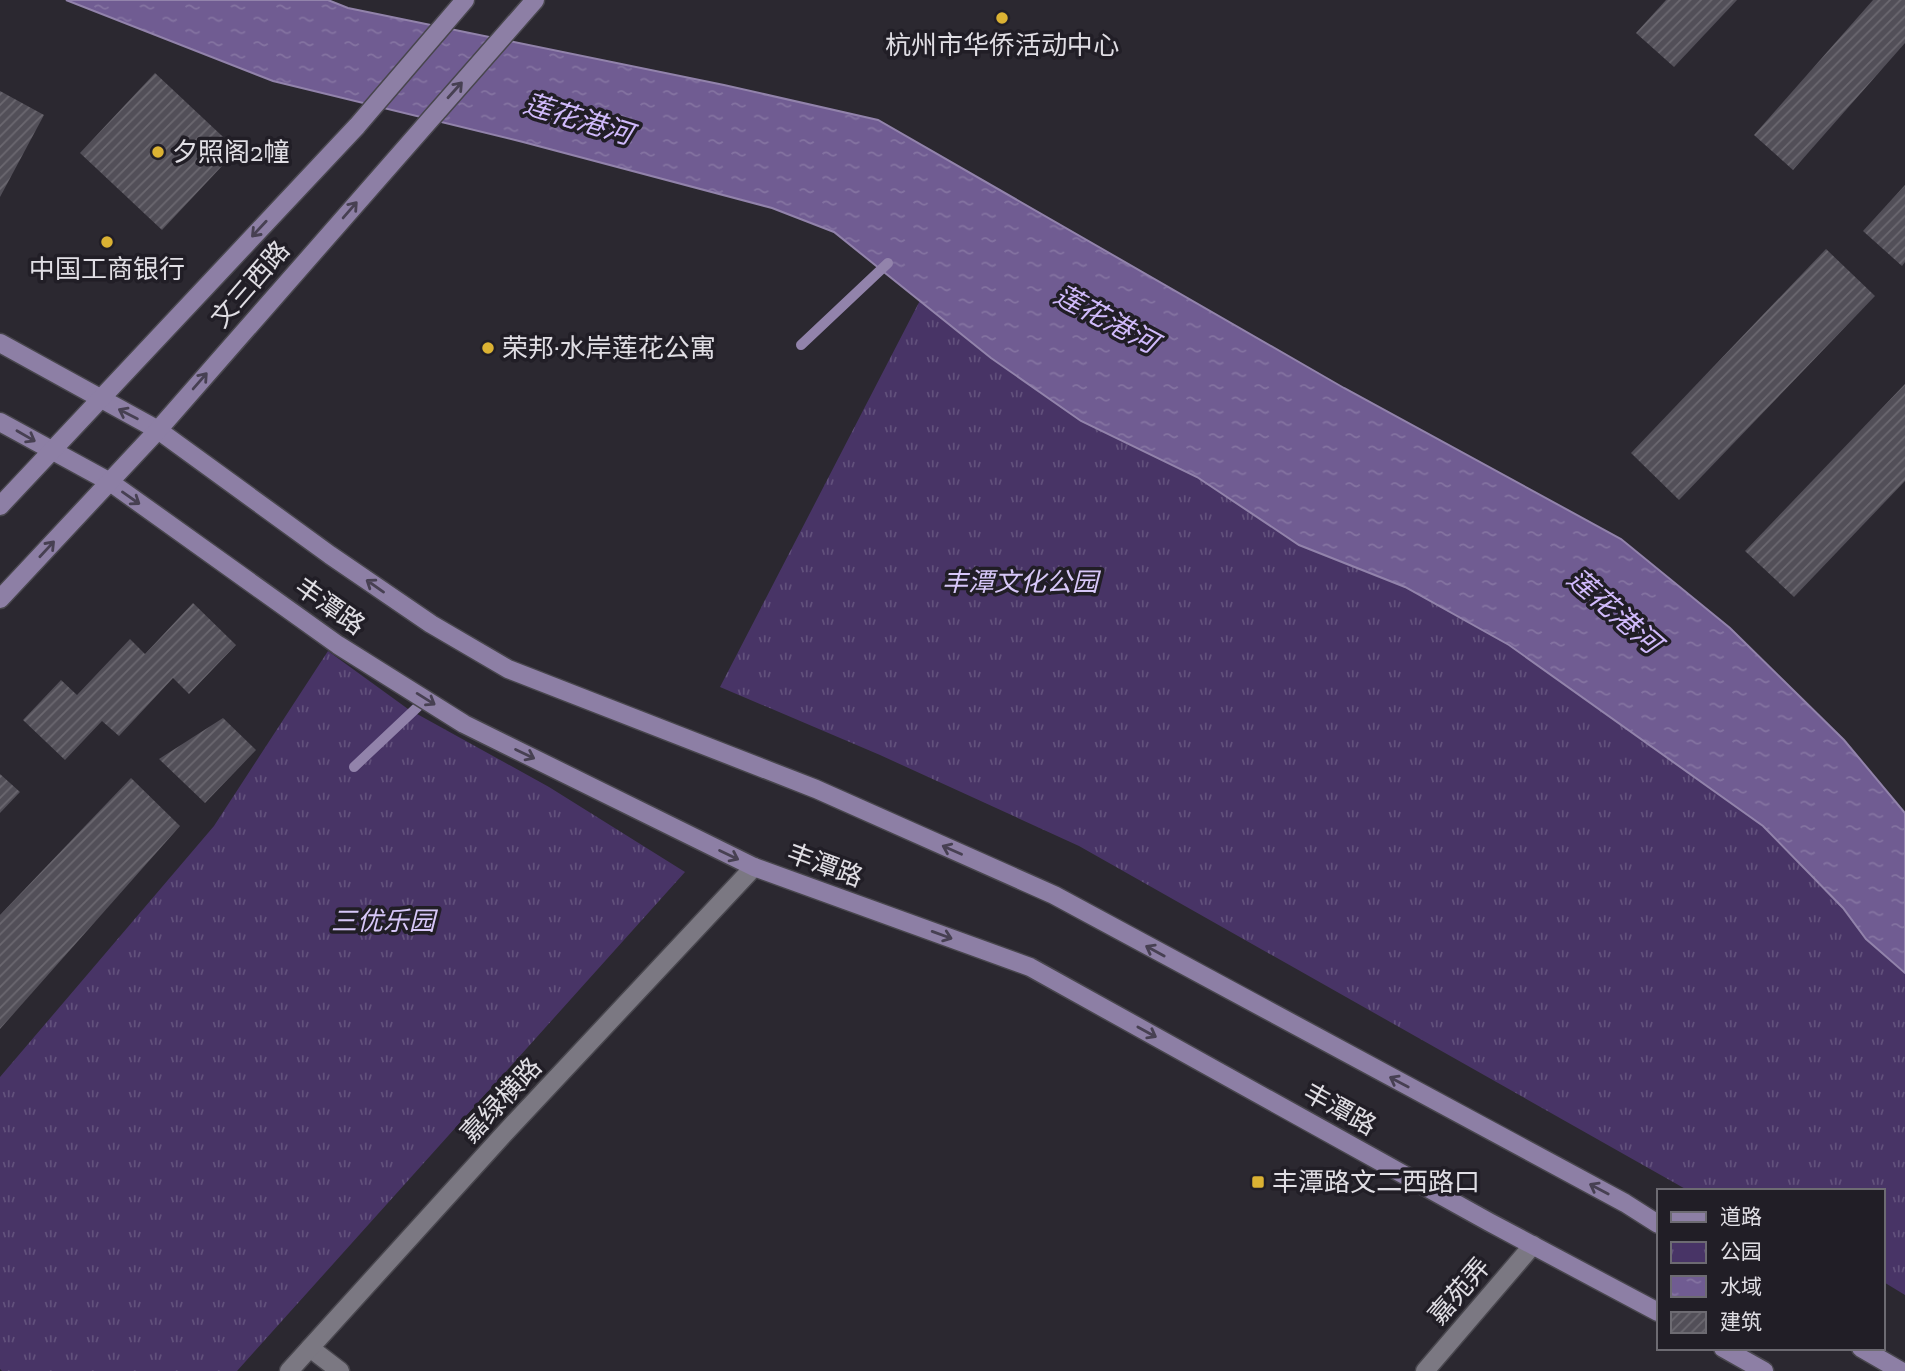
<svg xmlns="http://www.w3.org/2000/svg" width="1905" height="1371" font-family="'Zilla Slab','Noto Sans SC',serif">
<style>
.park{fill:url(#park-tufts)}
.water{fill:url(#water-ripples);stroke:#9283ab;stroke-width:2}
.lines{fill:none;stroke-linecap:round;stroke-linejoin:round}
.stream{stroke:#9283ab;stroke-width:10}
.building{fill:url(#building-hatch)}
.street-casing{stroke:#48464d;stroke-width:21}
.secondary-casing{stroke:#48464d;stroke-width:21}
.street{stroke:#7b7882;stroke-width:18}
.secondary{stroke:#8d7fa5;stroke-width:18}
.oneway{stroke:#474052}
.poi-dot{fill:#dbb233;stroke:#211e26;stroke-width:2.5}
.labels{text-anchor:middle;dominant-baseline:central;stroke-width:7;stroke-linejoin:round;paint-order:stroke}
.poi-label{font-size:26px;fill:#e0dee4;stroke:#211e26;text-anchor:start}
.street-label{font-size:26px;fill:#e0dee4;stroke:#211e26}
.park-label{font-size:26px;font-style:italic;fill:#d7c7f8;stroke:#211e26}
.water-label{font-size:28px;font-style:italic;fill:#d0bafb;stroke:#211e26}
</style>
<defs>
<pattern id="park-tufts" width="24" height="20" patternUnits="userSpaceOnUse" patternTransform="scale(1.75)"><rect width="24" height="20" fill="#483466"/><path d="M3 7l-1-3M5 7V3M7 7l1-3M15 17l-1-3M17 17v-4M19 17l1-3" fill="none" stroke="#62517c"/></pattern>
<pattern id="water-ripples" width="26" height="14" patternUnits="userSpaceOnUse" patternTransform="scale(1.75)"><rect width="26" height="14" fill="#705c92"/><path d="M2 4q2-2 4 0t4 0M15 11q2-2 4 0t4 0" fill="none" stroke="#8473a1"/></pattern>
<pattern id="building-hatch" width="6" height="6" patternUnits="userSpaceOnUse" patternTransform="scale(1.75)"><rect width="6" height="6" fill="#524f58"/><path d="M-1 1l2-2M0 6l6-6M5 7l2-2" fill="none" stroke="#6b6870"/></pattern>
</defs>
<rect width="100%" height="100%" fill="#2b2830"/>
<!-- park -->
<g class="park">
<path d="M 929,283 L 1568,645 L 1905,928 L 1905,1295 L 1882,1281 L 1882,1191 L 1689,1191 L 1079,846 L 880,755 L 720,687 Z"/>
<path d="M 328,651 L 408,709 L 549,787 L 685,872 L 237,1371 L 2,1371 L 0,1369 L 0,1077 L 214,826 Z"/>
</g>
<!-- water -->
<path class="water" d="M 66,0 L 328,0 L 348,8 L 724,85 L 878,120 L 1344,388 L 1621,539 L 1730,628 L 1844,740 L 1905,813 L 1905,973 L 1866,939 L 1843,908 L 1763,826 L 1509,645 L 1405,587 L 1299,545 L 1197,477 L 1081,421 L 991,358 L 834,232 L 772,208 L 523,142 L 273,81 Z"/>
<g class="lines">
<!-- stream -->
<g class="stream">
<path d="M 801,345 L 888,263"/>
<path d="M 354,767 L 426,699"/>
</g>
</g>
<!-- building -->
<g class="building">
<path d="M 1666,0 L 1737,0 L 1674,67 L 1636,33 Z"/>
<path d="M 1873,0 L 1905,0 L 1905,43 L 1793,170 L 1754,135 Z"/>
<path d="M 155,73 L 237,150 L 162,230 L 80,153 Z"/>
<path d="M 0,91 L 44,115 L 0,197 Z"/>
<path d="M 1905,185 L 1905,262 L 1902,266 L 1863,231 Z"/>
<path d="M 1826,249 L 1875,296 L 1679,500 L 1631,453 Z"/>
<path d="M 1905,384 L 1905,481 L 1794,597 L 1745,551 Z"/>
<path d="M 193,603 L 236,645 L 189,694 L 173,678 L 119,736 L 102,721 L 65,760 L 23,720 L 61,680 L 77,695 L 130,639 L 145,654 Z"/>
<path d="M 223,718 L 256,750 L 205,803 L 159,759 Z"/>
<path d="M 0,774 L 20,792 L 0,813 Z"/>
<path d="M 131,778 L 180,826 L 0,1029 L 0,915 Z"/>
</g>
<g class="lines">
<defs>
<g id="street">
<path d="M 310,1348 L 340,1371"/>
<path d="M 289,1371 L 503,1135 L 754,867"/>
<path d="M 1425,1371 L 1533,1245"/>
</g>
<g id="secondary">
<path d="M 0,343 L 158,430 L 330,555 L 431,624 L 508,669 L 816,789 L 1054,895 L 1625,1203 L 1658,1224"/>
<path d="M 0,422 L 110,482 L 338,645 L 464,724 L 754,867 L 1030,967 L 1489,1222 L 1658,1312"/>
<path d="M 0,506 L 357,126 L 465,0"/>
<path d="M 0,599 L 158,430 L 535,0"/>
<path d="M 1723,1348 L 1764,1371"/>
<path d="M 1861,1348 L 1901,1371"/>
</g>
</defs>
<!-- street casing -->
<use href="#street" class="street-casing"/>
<!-- secondary casing -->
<use href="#secondary" class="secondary-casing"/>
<!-- street -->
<use href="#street" class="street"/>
<!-- secondary -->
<use href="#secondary" class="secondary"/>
</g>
<!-- one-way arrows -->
<defs><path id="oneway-shaft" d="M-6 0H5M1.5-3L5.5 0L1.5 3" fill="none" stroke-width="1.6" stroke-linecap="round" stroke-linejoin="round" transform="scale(1.75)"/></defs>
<g class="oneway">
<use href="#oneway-shaft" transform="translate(455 90) rotate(-48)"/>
<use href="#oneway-shaft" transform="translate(350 210) rotate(-49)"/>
<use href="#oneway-shaft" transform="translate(259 229) rotate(133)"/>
<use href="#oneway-shaft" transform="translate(200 381) rotate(-49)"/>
<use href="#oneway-shaft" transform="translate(128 414) rotate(-153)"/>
<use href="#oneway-shaft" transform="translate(26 436) rotate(30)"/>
<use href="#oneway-shaft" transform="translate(131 498) rotate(35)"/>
<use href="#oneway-shaft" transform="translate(47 549) rotate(-47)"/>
<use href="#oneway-shaft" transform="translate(375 586) rotate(-145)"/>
<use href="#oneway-shaft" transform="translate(426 699) rotate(32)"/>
<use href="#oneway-shaft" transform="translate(525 754) rotate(26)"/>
<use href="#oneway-shaft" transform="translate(952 850) rotate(-156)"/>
<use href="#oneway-shaft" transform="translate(729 855) rotate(26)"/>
<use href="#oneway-shaft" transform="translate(942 935) rotate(20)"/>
<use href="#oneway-shaft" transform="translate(1155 951) rotate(-151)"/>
<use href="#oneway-shaft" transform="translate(1147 1032) rotate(29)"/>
<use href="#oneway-shaft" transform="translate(1399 1082) rotate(-152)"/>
<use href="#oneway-shaft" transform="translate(1599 1189) rotate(-152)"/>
</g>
<!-- markers -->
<g class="poi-dot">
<circle cx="1002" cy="18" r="7"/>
<circle cx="158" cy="152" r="7"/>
<circle cx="107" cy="242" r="7"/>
<circle cx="488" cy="348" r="7"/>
<rect x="1251" y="1175" width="14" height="14" rx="3.5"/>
</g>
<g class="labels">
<!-- poi labels -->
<g class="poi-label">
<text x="1002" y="45" text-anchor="middle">杭州市华侨活动中心</text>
<text x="172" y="152">夕照阁2幢</text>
<text x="107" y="269" text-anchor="middle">中国工商银行</text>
<text x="502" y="348">荣邦·水岸莲花公寓</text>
<text x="1272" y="1182">丰潭路文二西路口</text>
</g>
<!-- street labels -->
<g class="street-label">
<text transform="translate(250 284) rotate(-49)">文三西路</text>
<text transform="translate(330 606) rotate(35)">丰潭路</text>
<text transform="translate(825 865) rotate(20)">丰潭路</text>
<text transform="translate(501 1100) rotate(-47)">嘉绿横路</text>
<text transform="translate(1340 1109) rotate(29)">丰潭路</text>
<text transform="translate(1459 1291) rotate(-49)">嘉苑弄</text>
</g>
<!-- park labels -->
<g class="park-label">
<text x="1020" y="582">丰潭文化公园</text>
<text x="383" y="921">三优乐园</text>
</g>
<!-- water labels -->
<g class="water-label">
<text transform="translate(578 119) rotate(17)">莲花港河</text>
<text transform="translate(1106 319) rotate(28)">莲花港河</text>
<text transform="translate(1614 611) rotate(41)">莲花港河</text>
</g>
</g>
<!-- legend -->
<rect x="1657" y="1189" width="228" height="161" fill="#211e26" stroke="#6d6b72" stroke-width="2"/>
<rect x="1671" y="1212" width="35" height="10" fill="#8d7fa5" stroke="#6d6b72" stroke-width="2"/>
<text x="1720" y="1224" font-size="21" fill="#e0dee4">道路</text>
<rect x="1671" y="1242" width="35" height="21" fill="url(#park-tufts)" stroke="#6d6b72" stroke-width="2"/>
<text x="1720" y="1259" font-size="21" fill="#e0dee4">公园</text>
<rect x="1671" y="1276" width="35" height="21" fill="url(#water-ripples)" stroke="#6d6b72" stroke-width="2"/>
<text x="1720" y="1294" font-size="21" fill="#e0dee4">水域</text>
<rect x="1671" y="1312" width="35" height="21" fill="url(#building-hatch)" stroke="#6d6b72" stroke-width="2"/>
<text x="1720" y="1329" font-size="21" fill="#e0dee4">建筑</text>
</svg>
